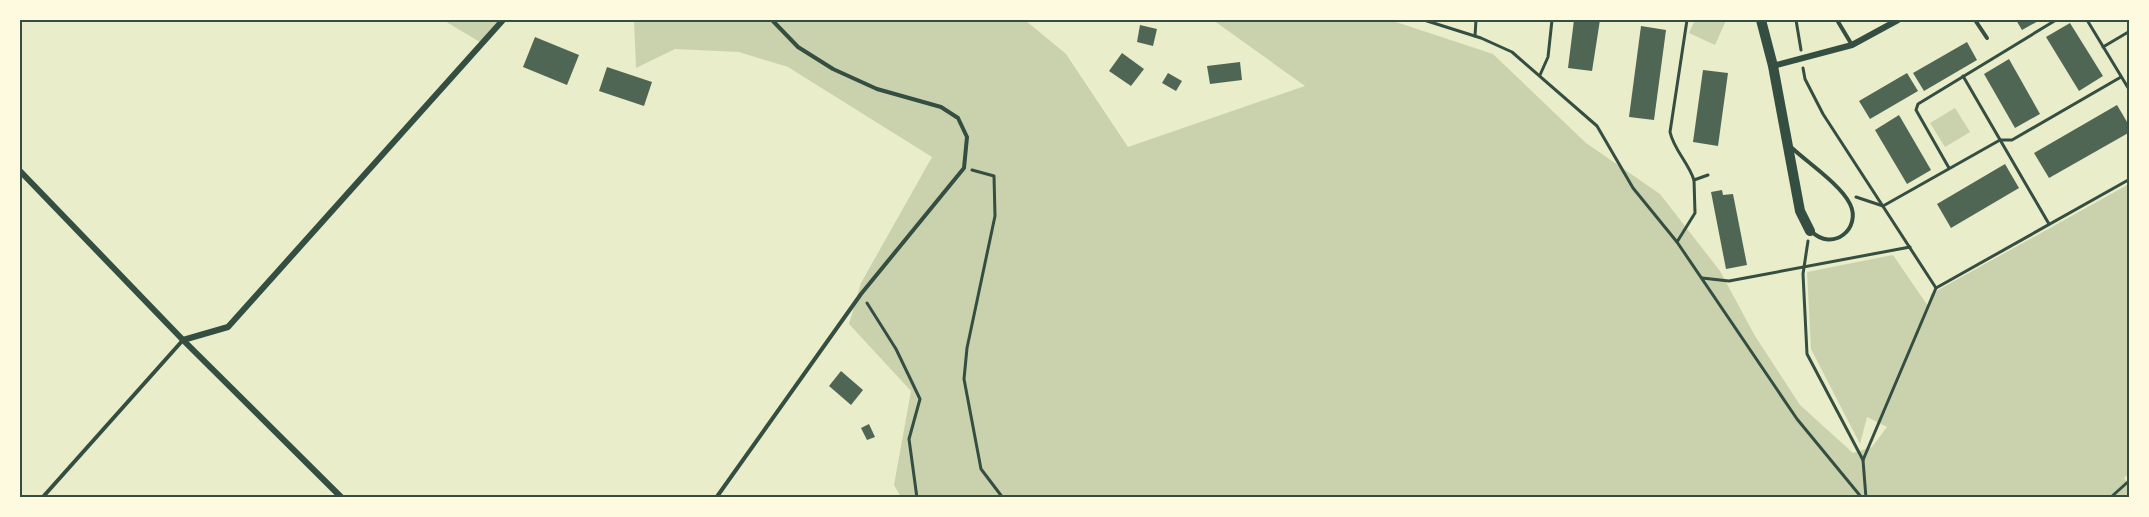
<svg xmlns="http://www.w3.org/2000/svg" width="2149" height="517" font-family="Bitter,serif">
<style>
.green{fill:#cad2ad}
.building{fill:#4f6655}
.lines{fill:none;stroke-linecap:round;stroke-linejoin:round}
.path{stroke:#344e41;stroke-width:3}
.service{stroke:#344e41;stroke-width:4}
.minor{stroke:#344e41;stroke-width:6}
.tertiary{stroke:#344e41;stroke-width:10}
.neatline{fill:none;stroke:#344e41;stroke-width:2}
</style>
<rect width="100%" height="100%" fill="#e9edc9"/>
<!-- green -->
<g class="green">
<path d="M 443,20 L 499,20 L 480,42 Z"/>
<path d="M 634,20 L 1025,20 L 1066,54 L 1128,147 L 1305,86 L 1213,20 L 1390,20 L 1493,54 L 1586,143 L 1660,194 L 1720,271 L 1755,336 L 1800,405 L 1853,453 L 1872,447 L 1887,427 L 1867,417 L 1860,444 L 1811,349 L 1807,272 L 1893,255 L 1928,306 L 1931,294 L 2129,184 L 2130,473 L 2124,478 L 2129,485 L 2129,497 L 901,497 L 894,485 L 911,391 L 849,324 L 861,283 L 932,157 L 788,67 L 739,52 L 675,49 L 636,68 Z"/>
<path d="M 1695,20 L 1726,20 L 1715,45 L 1689,33 Z"/>
<path d="M 1955,108 L 1970,132 L 1945,147 L 1930,123 Z"/>
</g>
<!-- building -->
<g class="building">
<path d="M 1574,20 L 1600,20 L 1592,71 L 1568,68 Z"/>
<path d="M 2016,20 L 2040,20 L 2022,30 Z"/>
<path d="M 2070,23 L 2103,76 L 2079,91 L 2046,37 Z"/>
<path d="M 1140,25 L 1157,29 L 1153,46 L 1137,42 Z"/>
<path d="M 1641,26 L 1666,30 L 1654,120 L 1629,117 Z"/>
<path d="M 535,37 L 579,55 L 567,85 L 523,67 Z"/>
<path d="M 1967,42 L 1977,60 L 1924,91 L 1913,73 Z"/>
<path d="M 1122,53 L 1144,69 L 1131,86 L 1109,71 Z"/>
<path d="M 2009,59 L 2040,114 L 2015,128 L 1984,74 Z"/>
<path d="M 1240,62 L 1242,80 L 1210,84 L 1207,66 Z"/>
<path d="M 607,67 L 652,82 L 644,106 L 599,91 Z"/>
<path d="M 1703,70 L 1728,73 L 1718,146 L 1693,142 Z"/>
<path d="M 1168,73 L 1182,81 L 1176,91 L 1162,83 Z"/>
<path d="M 1907,73 L 1918,91 L 1870,119 L 1859,101 Z"/>
<path d="M 2117,105 L 2130,127 L 2130,132 L 2049,178 L 2034,153 Z"/>
<path d="M 1899,115 L 1931,170 L 1907,184 L 1875,130 Z"/>
<path d="M 2005,164 L 2019,188 L 1951,228 L 1937,204 Z"/>
<path d="M 1722,190 L 1723,195 L 1733,194 L 1747,265 L 1726,269 L 1711,192 Z"/>
<path d="M 841,371 L 863,390 L 851,405 L 829,386 Z"/>
<path d="M 869,424 L 875,437 L 867,440 L 861,428 Z"/>
</g>
<g class="lines">
<!-- path -->
<g class="path">
<path d="M 1424,20 L 1481,38 L 1512,52 L 1597,126 L 1633,188 L 1677,242 L 1797,419 L 1862,498"/>
<path d="M 1687,20 L 1670,132 C 1674,150 1688,162 1694,180"/>
<path d="M 1796,20 L 1801,50"/>
<path d="M 2087,20 L 2130,91"/>
<path d="M 1475,36 L 1476,20"/>
<path d="M 2103,47 L 2130,31"/>
<path d="M 1803,68 L 1805,79 L 1823,114 L 1936,288"/>
<path d="M 1540,75 L 1548,57 L 1552,20"/>
<path d="M 1963,76 L 2049,224"/>
<path d="M 1949,168 L 1916,110 L 1918,104 L 2056,20"/>
<path d="M 972,170 L 994,176 L 995,216 L 967,348 L 964,379 L 981,469 L 1003,498"/>
<path d="M 1856,197 L 1883,206 L 2000,140 L 2012,140 L 2121,77"/>
<path d="M 1808,241 L 1803,274 L 1807,354 L 1863,460"/>
<path d="M 1677,242 L 1695,213 L 1694,180 L 1708,175"/>
<path d="M 1702,278 L 1729,281 L 1910,247"/>
<path d="M 867,303 L 896,349 L 920,399 L 909,439 L 917,498"/>
<path d="M 1866,498 L 1863,460 L 1936,288 L 2130,179"/>
<path d="M 2110,498 L 2130,480"/>
</g>
<!-- service -->
<g class="service">
<path d="M 1837,20 L 1852,45"/>
<path d="M 1975,20 L 1987,38"/>
<path d="M 1792,148 C 1807,162 1841,185 1850,204 C 1862,228 1833,253 1811,231"/>
<path d="M 42,498 L 183,340"/>
<path d="M 716,498 L 861,294 L 964,168 L 967,137 L 958,118 L 941,107 L 877,89 L 833,69 L 798,47 L 772,20"/>
</g>
<!-- minor -->
<g class="minor">
<path d="M 1773,66 L 1852,45 L 1898,20"/>
<path d="M 20,171 L 183,340 L 342,498"/>
<path d="M 183,340 L 228,327 L 503,20"/>
</g>
<!-- tertiary -->
<path class="tertiary" d="M 1761,20 L 1773,66 L 1800,211 L 1810,231"/>
</g>
<!-- border -->
<rect width="2149" height="517" fill="none" stroke="#fefae0" stroke-width="42"/>
<rect x="21" y="21" width="2107" height="475" class="neatline"/>
</svg>
